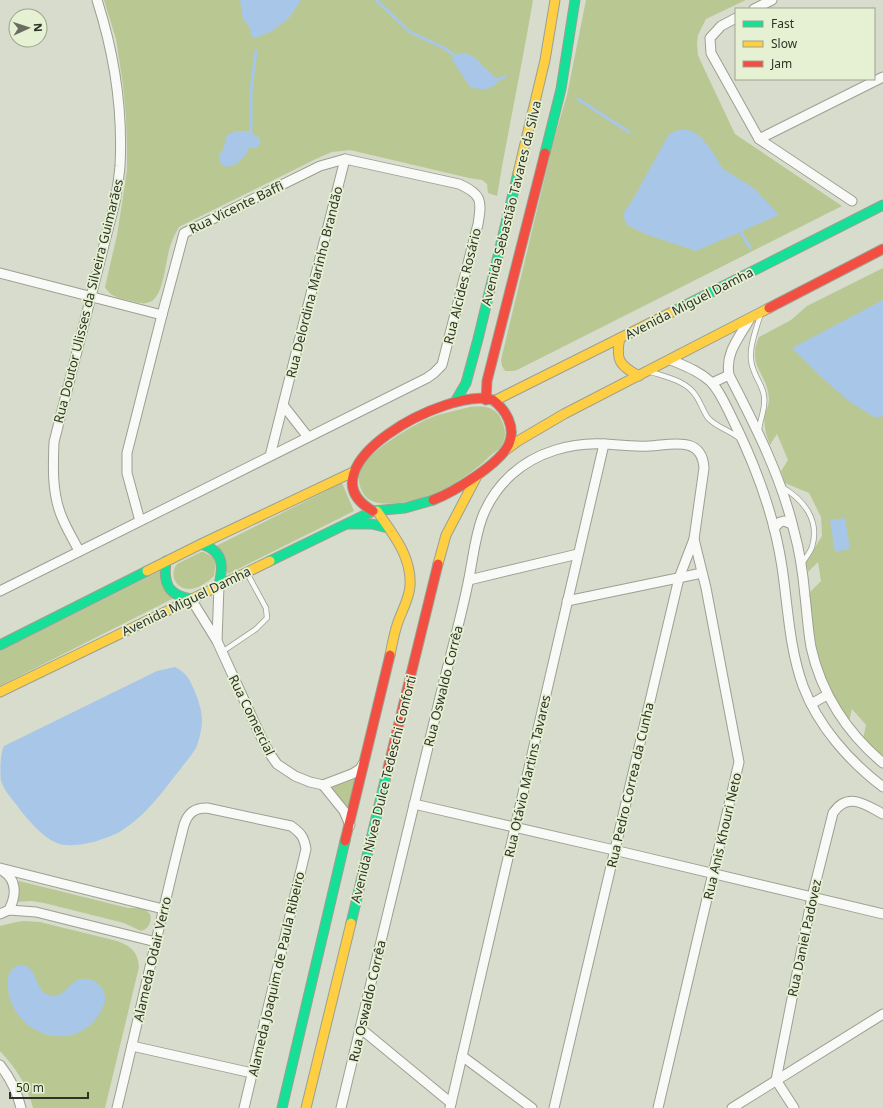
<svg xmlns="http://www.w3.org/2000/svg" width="883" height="1108" font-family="'Noto Sans',sans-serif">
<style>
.green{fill:#b9c893}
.water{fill:#a8c6e7}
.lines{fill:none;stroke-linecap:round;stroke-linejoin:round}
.stream{stroke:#a8c6e7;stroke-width:3}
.lane-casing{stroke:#9ca093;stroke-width:6}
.street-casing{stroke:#9ca093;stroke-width:11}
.fast-casing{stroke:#9ca093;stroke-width:11}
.slow-casing{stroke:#9ca093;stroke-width:11}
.jam-casing{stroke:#9ca093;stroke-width:11}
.lane{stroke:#f9faf7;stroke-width:4.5}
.street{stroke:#f9faf7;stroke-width:9}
.fast{stroke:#16e098;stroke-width:9}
.slow{stroke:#ffcf43;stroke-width:9}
.jam{stroke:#f24e42;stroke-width:9}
.labels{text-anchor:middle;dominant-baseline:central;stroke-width:3.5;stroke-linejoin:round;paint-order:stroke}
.street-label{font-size:13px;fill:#2f3227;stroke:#e6f0d2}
</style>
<rect width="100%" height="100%" fill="#d7dccc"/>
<!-- green -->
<g class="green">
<path d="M 104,0 L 533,0 C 522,66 508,130 497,196 L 488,193 L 487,184 L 482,180 L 469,178 L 350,150 L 332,152 L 318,158 L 179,227 C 176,232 173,238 171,244 C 165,259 165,292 152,301 C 145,305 138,303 131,301 C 119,298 112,298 105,287 L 117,235 L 123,197 L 127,169 L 127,148 L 126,117 L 123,85 L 116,39 Z"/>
<path d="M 586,0 L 746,0 L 706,19 L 698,35 L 697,44 L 698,55 L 701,62 L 735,134 L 842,206 L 519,369 L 514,371 L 505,371 L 502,366 L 501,360 L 554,139 L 567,95 Z"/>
<path d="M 883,268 L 883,756 L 863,739 L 866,725 L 852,709 L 849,721 C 820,683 812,638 810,592 L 821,581 L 818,562 L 808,572 L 806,562 L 822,536 L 821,517 L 809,493 L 785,483 L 781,471 L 788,460 L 777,434 L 770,445 C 766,435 763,425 765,414 C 767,409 769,404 769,399 C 768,373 746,367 759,337 L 791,320 L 807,306 Z"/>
<path d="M 470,407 C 483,406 495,406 501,419 C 505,427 507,436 502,445 C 500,449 495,452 491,455 C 479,467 465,477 450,486 C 433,496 380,514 365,496 C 361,491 357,480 359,473 C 364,453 418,421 438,415 C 448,412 459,410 470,407 Z"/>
<path d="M 342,483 L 354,511 L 228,574 L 214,547 Z"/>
<path d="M 201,552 L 204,552 L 216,559 L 214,576 C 208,582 198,589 189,589 C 175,589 169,574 177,564 Z"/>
<path d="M 162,570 L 174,598 L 0,686 L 0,651 Z"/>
<path d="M 358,777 L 349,812 L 340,798 L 329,787 L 347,782 Z"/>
<path d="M 15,880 L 128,908 L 144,908 L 150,914 C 152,921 149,929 141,931 L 124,923 L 44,903 L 31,901 L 16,902 L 18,889 Z"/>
<path d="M 24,921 L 40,922 L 117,941 C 131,946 138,952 139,967 L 105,1108 L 33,1108 C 27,1085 16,1068 0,1051 L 0,926 L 16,922 Z"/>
</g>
<!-- water -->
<g class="water">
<path d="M 240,0 L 301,0 L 290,17 L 271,32 L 254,38 L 252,37 L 249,26 L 243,19 Z"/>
<path d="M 460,53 L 469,54 L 479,61 L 483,67 L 487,69 L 497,80 L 496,85 L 483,90 L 470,87 L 451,58 Z"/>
<path d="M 681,129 L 692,131 L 701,137 L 712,151 L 723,169 L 754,188 L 779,215 L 696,251 L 645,234 L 627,225 L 623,214 L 633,199 L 669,134 Z"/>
<path d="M 236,131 L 251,131 L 255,136 L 260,138 L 260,143 L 257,148 L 249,148 C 245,158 236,167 225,167 L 219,161 L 219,154 L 223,150 L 227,135 Z"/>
<path d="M 883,300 L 883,416 L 876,418 L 850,402 L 821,377 L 792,348 Z"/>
<path d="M 845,518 L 850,549 L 835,552 L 830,520 Z"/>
<path d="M 175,667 C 187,673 190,680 195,692 C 200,705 204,717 201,730 C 200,736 198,743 196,748 C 191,756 184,764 178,772 C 162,792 146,815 124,829 C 110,839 73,850 57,843 C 42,837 25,817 16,804 C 10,797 4,789 1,781 C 0,772 0,754 4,746 L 157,671 Z"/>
<path d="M 19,965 C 39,964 33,990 49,995 C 61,999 66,988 74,982 C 86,974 103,982 105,996 C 106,1001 103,1008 100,1013 C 72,1059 5,1031 8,981 C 8,973 11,968 19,965 Z"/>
</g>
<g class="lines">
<!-- stream -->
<g class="stream">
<path d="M 376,0 L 410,32 L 444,48 L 457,57"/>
<path d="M 495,78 L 497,80 L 505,77"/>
<path d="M 578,99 L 629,132"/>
<path d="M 248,134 L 251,131 L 251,91 L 256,51"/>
<path d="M 739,229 L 750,248"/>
</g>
<defs>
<g id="lane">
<path d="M 651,372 C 666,377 687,381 696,396 C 701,403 703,411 708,418 C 716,427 729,430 739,438"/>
<path d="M 759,430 C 760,419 766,408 764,396 C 763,387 757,380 754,371 C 746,354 755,333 760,316"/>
<path d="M 782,487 C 804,500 820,520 812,547 C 810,553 805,558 802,564"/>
<path d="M 222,652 L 256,629 L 267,618 L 266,608 L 247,573"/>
</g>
<g id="street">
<path d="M 754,9 L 772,0"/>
<path d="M 736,18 L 721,26 L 710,38 L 711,53 L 759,139 L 852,201"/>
<path d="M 759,139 L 883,77"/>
<path d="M 0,273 L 162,315"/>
<path d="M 749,320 C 739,338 725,353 729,375 C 755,425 781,476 794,531 C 800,552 803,574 805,596 C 807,613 808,630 811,647 C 821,693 847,733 883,763"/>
<path d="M 671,360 C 685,366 699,371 711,382 C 720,391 726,406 732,418 C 756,466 774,514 782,567 C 788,607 789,647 803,686 C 818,726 849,761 883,787"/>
<path d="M 712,383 L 729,375"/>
<path d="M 283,405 L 308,437"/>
<path d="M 270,456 L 345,159"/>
<path d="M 774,528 L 780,522 L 784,521 L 792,524"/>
<path d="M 79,551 C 73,539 66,528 61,515 C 52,492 53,467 54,442 L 115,202 C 117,190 119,178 120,166 C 123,110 114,53 97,0"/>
<path d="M 469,580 L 578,554"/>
<path d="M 0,591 L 427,378 L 434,373 L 442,365 L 478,224 C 482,201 482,194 459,184 L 345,159 L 320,166 L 184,233 L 162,315 L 127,453 L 127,473 L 140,521"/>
<path d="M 191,599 L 217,641 L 262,739 L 270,754 L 277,764 L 295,776 L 310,782 L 323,785 L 352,774 L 360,769 L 363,764"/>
<path d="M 567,601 L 702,573"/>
<path d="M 217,641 L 219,585"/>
<path d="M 811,704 L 827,695"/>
<path d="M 323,785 L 344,811 L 350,825"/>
<path d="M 414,804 L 614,850 L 883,914"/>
<path d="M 0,868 L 163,909"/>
<path d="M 0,869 C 17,878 17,894 9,910"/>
<path d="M 0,914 L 9,910 L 36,912 L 156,942"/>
<path d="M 360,1028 L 451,1103"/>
<path d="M 132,1046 L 252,1073"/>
<path d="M 462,1056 L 532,1108"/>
<path d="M 0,1065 C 11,1079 17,1091 21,1108"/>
<path d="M 117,1108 C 140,1014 160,919 184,825 C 188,813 194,808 207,808 L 291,826 C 301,833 304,837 306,849 L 244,1108"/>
<path d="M 341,1108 C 375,967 408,826 443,685 C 452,649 462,614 469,578 C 473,558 475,537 482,518 C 488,502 498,487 511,475 C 536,452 572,442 605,444 C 619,445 634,447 649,446 C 671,445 702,435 704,468 L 694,539 L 679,578 L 554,1108"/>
<path d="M 450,1108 L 604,444"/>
<path d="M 658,1108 L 739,762 L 706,588 L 694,539"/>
<path d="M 732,1108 L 883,1014"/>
<path d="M 794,1108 L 776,1080 L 812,897 L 833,813 C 848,791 866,805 883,814"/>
</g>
<g id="fast">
<path d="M 545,153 L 561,89 L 575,0"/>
<path d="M 674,311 L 883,205"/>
<path d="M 455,402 L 466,383 L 478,339 L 518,173"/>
<path d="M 349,524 L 372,524 L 388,528"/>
<path d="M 201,544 C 223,551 224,564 219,585"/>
<path d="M 166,561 C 163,584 168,595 191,599"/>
<path d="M 270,561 L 373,511 L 405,508 L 433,500"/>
<path d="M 0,645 L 147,571"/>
<path d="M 351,923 L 387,772"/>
<path d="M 282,1108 L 345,841"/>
</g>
<g id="slow">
<path d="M 518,173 L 545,60 L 555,0"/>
<path d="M 620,338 C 615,360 620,366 639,376"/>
<path d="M 494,401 L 674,311"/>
<path d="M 507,449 L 518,441 L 564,414 L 769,308"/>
<path d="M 377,511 C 393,534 412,557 410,586 C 409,600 401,612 397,625 C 394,634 392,645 390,655"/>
<path d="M 438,564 L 446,535 L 477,476"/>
<path d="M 147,571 L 201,544 L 353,472"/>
<path d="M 0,692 L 270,561"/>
<path d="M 306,1108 L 351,923"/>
</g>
<g id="jam">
<path d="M 769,308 L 883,249"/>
<path d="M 486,400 L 487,381 L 545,153"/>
<path d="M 373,511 C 298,468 448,386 493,400 C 506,410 516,427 509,444 C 500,464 454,492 433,500"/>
<path d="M 387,772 L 438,564"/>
<path d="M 345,841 L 390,655"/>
</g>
</defs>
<!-- lane casing -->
<use href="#lane" class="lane-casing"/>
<!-- street casing -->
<use href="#street" class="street-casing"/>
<!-- fast casing -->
<use href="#fast" class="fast-casing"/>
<!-- slow casing -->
<use href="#slow" class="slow-casing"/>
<!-- jam casing -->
<use href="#jam" class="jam-casing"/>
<!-- lane -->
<use href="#lane" class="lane"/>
<!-- street -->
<use href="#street" class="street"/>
<!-- fast -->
<use href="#fast" class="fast"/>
<!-- slow -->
<use href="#slow" class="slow"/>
<!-- jam -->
<use href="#jam" class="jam"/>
</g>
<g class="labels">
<!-- street labels -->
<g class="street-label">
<text transform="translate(511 203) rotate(-76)">Avenida Sebastião Tavares da Silva</text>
<text transform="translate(236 207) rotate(-26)">Rua Vicente Baffi</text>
<text transform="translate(314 282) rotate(-76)">Rua Delordina Marinho Brandão</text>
<text transform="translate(462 286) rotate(-76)">Rua Alcides Rosário</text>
<text transform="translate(88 301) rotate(-76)">Rua Doutor Ulisses da Silveira Guimarães</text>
<text transform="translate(689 303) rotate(-27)">Avenida Miguel Damha</text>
<text transform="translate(186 601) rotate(-26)">Avenida Miguel Damha</text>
<text transform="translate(443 686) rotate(-76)">Rua Oswaldo Corrêa</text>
<text transform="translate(252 715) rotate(64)">Rua Comercial</text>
<text transform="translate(527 776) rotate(-77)">Rua Otávio Martins Tavares</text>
<text transform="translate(630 785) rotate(-77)">Rua Pedro Correa da Cunha</text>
<text transform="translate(383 789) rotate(-76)">Avenida Nívea Dulce Tedeschi Conforti</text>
<text transform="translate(722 836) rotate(-77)">Rua Anis Khouri Neto</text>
<text transform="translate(804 938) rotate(-78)">Rua Daniel Padovez</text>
<text transform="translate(152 959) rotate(-77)">Alameda Odair Verro</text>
<text transform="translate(276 974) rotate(-77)">Alameda Joaquim de Paula Ribeiro</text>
<text transform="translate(367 1001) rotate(-77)">Rua Oswaldo Corrêa</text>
</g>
</g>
<!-- legend -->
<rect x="735" y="8" width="140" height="72" fill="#e6f0d2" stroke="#9da48e"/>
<rect x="743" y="21" width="20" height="6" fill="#16e098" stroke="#9da48e"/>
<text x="771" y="28" font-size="12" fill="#2f3227">Fast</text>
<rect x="743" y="41" width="20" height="6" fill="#ffcf43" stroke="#9da48e"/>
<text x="771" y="48" font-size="12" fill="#2f3227">Slow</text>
<rect x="743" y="61" width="20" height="6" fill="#f24e42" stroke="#9da48e"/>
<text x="771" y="68" font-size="12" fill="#2f3227">Jam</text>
<!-- north arrow -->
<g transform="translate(28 28) rotate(87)"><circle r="19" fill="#e6f0d2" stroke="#9da48e"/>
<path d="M0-3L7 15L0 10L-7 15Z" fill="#6a6e61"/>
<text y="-6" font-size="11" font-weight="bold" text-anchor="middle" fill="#2f3227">N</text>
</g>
<!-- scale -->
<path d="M10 1092v6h78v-6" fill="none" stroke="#2f3227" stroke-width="2"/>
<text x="16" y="1092" font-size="12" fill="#2f3227" stroke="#e6f0d2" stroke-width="3" paint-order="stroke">50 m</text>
</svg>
